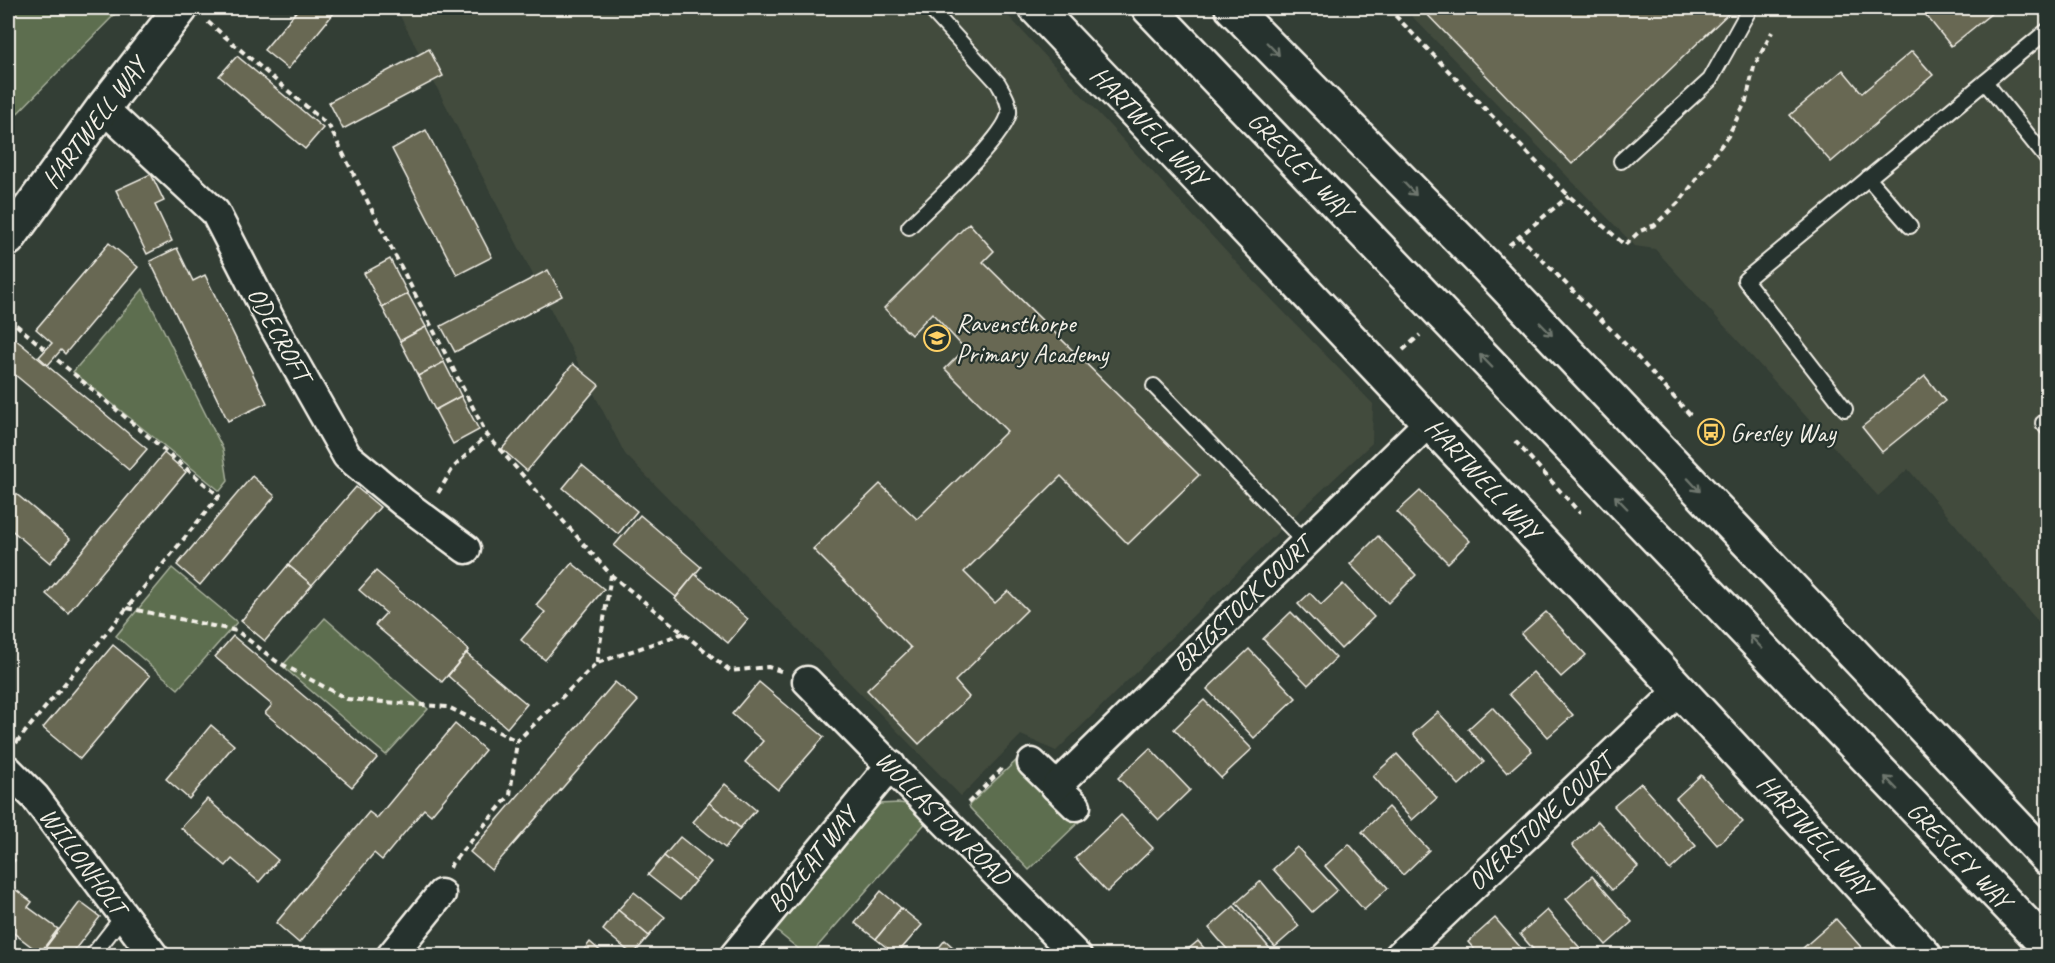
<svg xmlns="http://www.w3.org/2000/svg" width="2055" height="963" font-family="Caveat,sans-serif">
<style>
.built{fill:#434b3e}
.green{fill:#5d6e50;stroke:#a8b09c;stroke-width:1.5}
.building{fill:#686853;stroke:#f4f1e8;stroke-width:1.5}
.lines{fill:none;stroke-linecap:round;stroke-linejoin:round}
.lane-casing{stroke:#f4f1e8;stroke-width:18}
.street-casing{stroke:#f4f1e8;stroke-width:33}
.secondary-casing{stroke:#f4f1e8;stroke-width:38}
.path{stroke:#f4f1e8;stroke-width:4;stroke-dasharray:6 4.5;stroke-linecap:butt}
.lane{stroke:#26332d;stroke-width:14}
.street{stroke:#26332d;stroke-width:28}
.secondary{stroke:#26332d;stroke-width:33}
.oneway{stroke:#6e766e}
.labels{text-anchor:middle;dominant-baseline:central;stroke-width:4.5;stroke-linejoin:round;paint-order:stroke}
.street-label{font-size:26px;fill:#f4f1e8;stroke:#26332d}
.poi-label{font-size:26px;fill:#f4f1e8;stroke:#26332d;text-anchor:start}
</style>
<rect width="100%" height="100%" fill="#333e35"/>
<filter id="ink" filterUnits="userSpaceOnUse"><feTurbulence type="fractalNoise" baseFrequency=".0167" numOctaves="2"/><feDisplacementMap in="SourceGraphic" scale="12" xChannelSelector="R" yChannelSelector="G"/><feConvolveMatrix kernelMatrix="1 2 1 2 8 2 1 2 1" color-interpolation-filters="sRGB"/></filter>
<g filter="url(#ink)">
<!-- built -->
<g class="built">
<path d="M 396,8 L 1001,8 L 1245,272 L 1373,404 L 1372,443 L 1286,524 L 1056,751 L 1021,735 L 961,796 L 625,454 Z"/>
<path d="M 1404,8 L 2047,8 L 2047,632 L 1908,469 L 1878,496 L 1655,249 L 1635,246 Z"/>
</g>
<!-- green -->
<g class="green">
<path d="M 18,8 L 121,8 L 8,123 L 8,17 Z"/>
<path d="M 143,289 L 223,449 L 228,481 L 220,491 L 73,372 Z"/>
<path d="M 172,568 L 237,622 L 178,689 L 116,636 Z"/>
<path d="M 325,618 L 428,709 L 386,755 L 282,666 Z"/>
<path d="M 1017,760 L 1028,765 L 1080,821 L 1029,870 L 970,808 L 969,805 Z"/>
<path d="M 900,803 L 917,806 L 929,819 L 810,955 L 806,955 L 769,925 L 878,804 Z"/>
</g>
<!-- building -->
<g class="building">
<path d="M 299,8 L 338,8 L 288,69 L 264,50 Z"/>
<path d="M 1421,8 L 1734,8 L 1572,164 Z"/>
<path d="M 1920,8 L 1998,8 L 1951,46 Z"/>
<path d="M 429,49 L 443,76 L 343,129 L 329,102 Z"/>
<path d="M 1912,51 L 1933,75 L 1831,162 L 1790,115 L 1843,70 L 1862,93 Z"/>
<path d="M 237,56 L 323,128 L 305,149 L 219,76 Z"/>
<path d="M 426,130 L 492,257 L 457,275 L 392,149 Z"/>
<path d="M 151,174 L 164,201 L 155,205 L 172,241 L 147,254 L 116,190 Z"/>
<path d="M 969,223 L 994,251 L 983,262 L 1199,475 L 1128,544 L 1061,476 L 964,572 L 995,603 L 1008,591 L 1027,610 L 955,681 L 969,697 L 919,744 L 867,690 L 911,648 L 813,549 L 880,484 L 917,519 L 1007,431 L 945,369 L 965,349 L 932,313 L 911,335 L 884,308 Z"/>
<path d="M 109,243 L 138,267 L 65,354 L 61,350 L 48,365 L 39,357 L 52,343 L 36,329 Z"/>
<path d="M 177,248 L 193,281 L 205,275 L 267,403 L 228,421 L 150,261 Z"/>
<path d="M 390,259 L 408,294 L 382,307 L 364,273 Z"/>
<path d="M 548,270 L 562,296 L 455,352 L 441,326 Z"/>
<path d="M 408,294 L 426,327 L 400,341 L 382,307 Z"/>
<path d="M 426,327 L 444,362 L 418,376 L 400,341 Z"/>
<path d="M 8,333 L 147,449 L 129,470 L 8,369 Z"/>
<path d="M 444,362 L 461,396 L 435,410 L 418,376 Z"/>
<path d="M 573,364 L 599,385 L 527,471 L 502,449 Z"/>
<path d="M 1925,376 L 1945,401 L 1882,452 L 1862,427 Z"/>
<path d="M 461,396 L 479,430 L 453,444 L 435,410 Z"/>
<path d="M 164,453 L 186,472 L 68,613 L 46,594 Z"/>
<path d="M 582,465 L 637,511 L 618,534 L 563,488 Z"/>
<path d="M 252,476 L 275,496 L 200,585 L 177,565 Z"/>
<path d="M 8,487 L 70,539 L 50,563 L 8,527 Z"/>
<path d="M 356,487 L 380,507 L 312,585 L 288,565 Z"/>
<path d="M 1420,491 L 1470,541 L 1448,563 L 1397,512 Z"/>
<path d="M 640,515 L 701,567 L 676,597 L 614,546 Z"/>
<path d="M 1378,536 L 1416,575 L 1388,603 L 1350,564 Z"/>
<path d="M 572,563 L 604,589 L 545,660 L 521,640 L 545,612 L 536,605 Z"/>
<path d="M 288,565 L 312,585 L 265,641 L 241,621 Z"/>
<path d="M 376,571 L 469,650 L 442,682 L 375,625 L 386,613 L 359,590 Z"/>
<path d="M 695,574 L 748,619 L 728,643 L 675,599 Z"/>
<path d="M 1343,584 L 1374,617 L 1341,649 L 1298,604 L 1310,593 L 1321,605 Z"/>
<path d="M 1291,612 L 1336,658 L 1308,685 L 1263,639 Z"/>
<path d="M 1546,612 L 1586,655 L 1561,677 L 1521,634 Z"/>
<path d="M 233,636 L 377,758 L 352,787 L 265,713 L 272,705 L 215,657 Z"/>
<path d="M 113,645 L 150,676 L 80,759 L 43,728 Z"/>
<path d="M 1249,649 L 1296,698 L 1254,738 L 1207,689 Z"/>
<path d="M 469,650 L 467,654 L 527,704 L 507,728 L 448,676 Z"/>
<path d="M 1533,672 L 1573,715 L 1548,737 L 1509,694 Z"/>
<path d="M 615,682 L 638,701 L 491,870 L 470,852 Z"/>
<path d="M 759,682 L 824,737 L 778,790 L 745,762 L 763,741 L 732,714 Z"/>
<path d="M 1204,700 L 1252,749 L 1221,778 L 1174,729 Z"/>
<path d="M 1492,707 L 1532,751 L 1507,773 L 1468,729 Z"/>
<path d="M 1438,712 L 1484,762 L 1459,785 L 1413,734 Z"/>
<path d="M 455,724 L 485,750 L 431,815 L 424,809 L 382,860 L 374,853 L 299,943 L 276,923 L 369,812 L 377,818 Z"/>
<path d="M 211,725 L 234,745 L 189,799 L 166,779 Z"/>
<path d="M 1150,748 L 1190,790 L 1159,820 L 1118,778 Z"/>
<path d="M 1397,754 L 1437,798 L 1412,820 L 1373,776 Z"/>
<path d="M 1701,775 L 1743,822 L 1717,845 L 1676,798 Z"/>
<path d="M 1641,783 L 1696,846 L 1670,870 L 1614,806 Z"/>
<path d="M 725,784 L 756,810 L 740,828 L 709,803 Z"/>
<path d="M 207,799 L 278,860 L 259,882 L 232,859 L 226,866 L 181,828 Z"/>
<path d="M 709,803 L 740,828 L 725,848 L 693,822 Z"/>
<path d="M 1388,807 L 1429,850 L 1403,875 L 1362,832 Z"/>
<path d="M 1121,815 L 1153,848 L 1107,892 L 1075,858 Z"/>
<path d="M 1598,821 L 1638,867 L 1612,890 L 1572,845 Z"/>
<path d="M 680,837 L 711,862 L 695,881 L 664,856 Z"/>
<path d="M 1349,844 L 1388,888 L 1364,910 L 1325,866 Z"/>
<path d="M 1297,847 L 1337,890 L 1312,912 L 1273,869 Z"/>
<path d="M 8,854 L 15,860 L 8,869 Z"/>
<path d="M 664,856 L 695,881 L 680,900 L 648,875 Z"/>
<path d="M 1592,876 L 1632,922 L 1606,945 L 1566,899 Z"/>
<path d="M 1261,881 L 1299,926 L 1275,947 L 1236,903 Z"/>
<path d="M 8,884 L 32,902 L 28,907 L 58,929 L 40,953 L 11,931 L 15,925 L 8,919 Z"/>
<path d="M 881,891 L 901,908 L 876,939 L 855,923 Z"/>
<path d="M 634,892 L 665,917 L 649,936 L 618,910 Z"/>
<path d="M 80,902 L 100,917 L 70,956 L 39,956 Z"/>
<path d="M 1234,906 L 1272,951 L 1266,956 L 1233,956 L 1209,928 Z"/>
<path d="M 901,908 L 922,925 L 896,955 L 876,939 Z"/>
<path d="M 618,910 L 649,936 L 633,955 L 603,930 Z"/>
<path d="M 1547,910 L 1587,956 L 1539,956 L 1520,934 Z"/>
<path d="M 1495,918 L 1528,956 L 1480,956 L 1468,942 Z"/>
<path d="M 1836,919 L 1861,947 L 1851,956 L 1809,956 L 1803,948 Z"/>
<path d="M 945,940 L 963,956 L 932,956 Z"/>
<path d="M 1198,941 L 1211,956 L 1180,956 Z"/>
<path d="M 590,942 L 606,956 L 579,956 Z"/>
</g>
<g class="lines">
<defs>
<g id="lane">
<path d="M 1985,82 L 2048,160"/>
<path d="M 1621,161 L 1710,80 L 1750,8"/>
<path d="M 1868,178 L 1910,226"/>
<path d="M 909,227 C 929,207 1006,137 1009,113 C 1010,102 1003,92 998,83 L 934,13"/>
<path d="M 1154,386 L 1305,542"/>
<path d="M 1845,409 L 1745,280 L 2048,30"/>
<path d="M 2048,420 L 2043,423 L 2048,429"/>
<path d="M 92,956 L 123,916"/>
</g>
<g id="street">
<path d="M 103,108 L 215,212 L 273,325 L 347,456 L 404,503 L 466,549"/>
<path d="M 807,681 L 1077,956"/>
<path d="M 1032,763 L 1076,806"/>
<path d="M 8,770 L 35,797 L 154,956"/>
<path d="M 1056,787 L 1429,422"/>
<path d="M 391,956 L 441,894"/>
<path d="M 734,956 L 891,765"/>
<path d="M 1399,956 L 1681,689"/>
</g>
<g id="secondary">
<path d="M 1036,8 C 1335,321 1632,636 1925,956"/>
<path d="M 1149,8 L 2048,947"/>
<path d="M 1232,8 L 1485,265 L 2048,859"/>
<path d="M 8,239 L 103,108 L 181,8"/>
</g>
</defs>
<!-- lane casing -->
<use href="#lane" class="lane-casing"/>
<!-- street casing -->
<use href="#street" class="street-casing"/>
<!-- secondary casing -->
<use href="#secondary" class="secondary-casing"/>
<!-- path -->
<g class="path">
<path d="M 1388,8 L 1569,196 L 1625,245 L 1640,231 L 1655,225 L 1681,200 L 1728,136 L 1746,101 L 1754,67 L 1772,32"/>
<path d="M 208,22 L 329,126 L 487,435 L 611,575 L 730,671 L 768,667 L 781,671"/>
<path d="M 1519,236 L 1631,350 L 1692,417"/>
<path d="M 1509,245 L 1569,196"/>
<path d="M 8,318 L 46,350"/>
<path d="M 1403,350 L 1420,335"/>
<path d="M 1515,441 L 1580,513"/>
<path d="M 438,493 L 453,468 L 487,435"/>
<path d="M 127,608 L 237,631 L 276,661 L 347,699 L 448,707 L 517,741"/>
<path d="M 597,663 L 611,575"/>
<path d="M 16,743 L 219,496 L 55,358"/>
<path d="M 968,803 L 1003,768"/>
<path d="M 450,868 L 452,863 L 510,795 L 517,741 L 597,663 L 684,633"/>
<path d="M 8,950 L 11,953 L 9,956"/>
</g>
<!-- lane -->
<use href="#lane" class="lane"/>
<!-- street -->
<use href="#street" class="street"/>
<!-- secondary -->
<use href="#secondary" class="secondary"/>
</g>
<!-- one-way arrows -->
<defs><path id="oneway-shaft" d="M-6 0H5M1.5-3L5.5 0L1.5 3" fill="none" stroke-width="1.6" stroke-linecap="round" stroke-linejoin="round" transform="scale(1.5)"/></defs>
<g class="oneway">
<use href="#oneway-shaft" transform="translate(1273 49) rotate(46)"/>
<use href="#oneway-shaft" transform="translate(1410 189) rotate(46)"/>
<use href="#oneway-shaft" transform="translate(1546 329) rotate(46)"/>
<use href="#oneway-shaft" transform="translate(1486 361) rotate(-134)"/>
<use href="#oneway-shaft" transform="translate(1694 485) rotate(47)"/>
<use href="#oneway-shaft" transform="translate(1621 502) rotate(-134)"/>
<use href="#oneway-shaft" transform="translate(1756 642) rotate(-134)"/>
<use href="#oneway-shaft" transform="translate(1891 783) rotate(-134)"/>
</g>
</g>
<!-- icons -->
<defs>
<symbol id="school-ring" viewBox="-11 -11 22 22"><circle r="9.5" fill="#26332d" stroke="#ffd166" stroke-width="1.5"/><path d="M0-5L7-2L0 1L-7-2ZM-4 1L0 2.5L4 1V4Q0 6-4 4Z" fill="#ffd166"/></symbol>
<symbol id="bus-ring" viewBox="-11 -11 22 22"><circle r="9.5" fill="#26332d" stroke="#ffd166" stroke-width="1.5"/><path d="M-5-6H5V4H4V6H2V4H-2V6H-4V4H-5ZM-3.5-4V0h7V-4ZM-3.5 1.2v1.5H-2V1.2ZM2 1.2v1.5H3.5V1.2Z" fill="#ffd166"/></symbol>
</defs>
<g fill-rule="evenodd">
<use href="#school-ring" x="922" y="323" width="30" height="30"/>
<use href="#bus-ring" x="1696" y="417" width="30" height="30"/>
</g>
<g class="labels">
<!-- street labels -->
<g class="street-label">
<text transform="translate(94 123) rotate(-53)">HARTWELL WAY</text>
<text transform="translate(1149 126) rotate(46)">HARTWELL WAY</text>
<text transform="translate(1300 165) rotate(46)">GRESLEY WAY</text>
<text transform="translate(279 334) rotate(61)">ODECROFT</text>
<text transform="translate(1483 479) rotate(47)">HARTWELL WAY</text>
<text transform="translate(1242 604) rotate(-44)">BRIGSTOCK COURT</text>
<text transform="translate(943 818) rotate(45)">WOLLASTON ROAD</text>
<text transform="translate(1540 822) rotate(-43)">OVERSTONE COURT</text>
<text transform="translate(1815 835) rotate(47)">HARTWELL WAY</text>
<text transform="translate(1959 855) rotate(46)">GRESLEY WAY</text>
<text transform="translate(812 860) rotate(-51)">BOZEAT WAY</text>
<text transform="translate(83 861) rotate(53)">WILLONHOLT</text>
</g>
<!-- poi labels -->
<g class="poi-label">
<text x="956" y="323">Ravensthorpe<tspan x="956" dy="30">Primary Academy</tspan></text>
<text x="1730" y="432">Gresley Way</text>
</g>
</g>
<!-- margin -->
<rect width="2055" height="963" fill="none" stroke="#26332d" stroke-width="30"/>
<rect x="15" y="15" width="2025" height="933" fill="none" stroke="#f4f1e8" stroke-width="2" filter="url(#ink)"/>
</svg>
